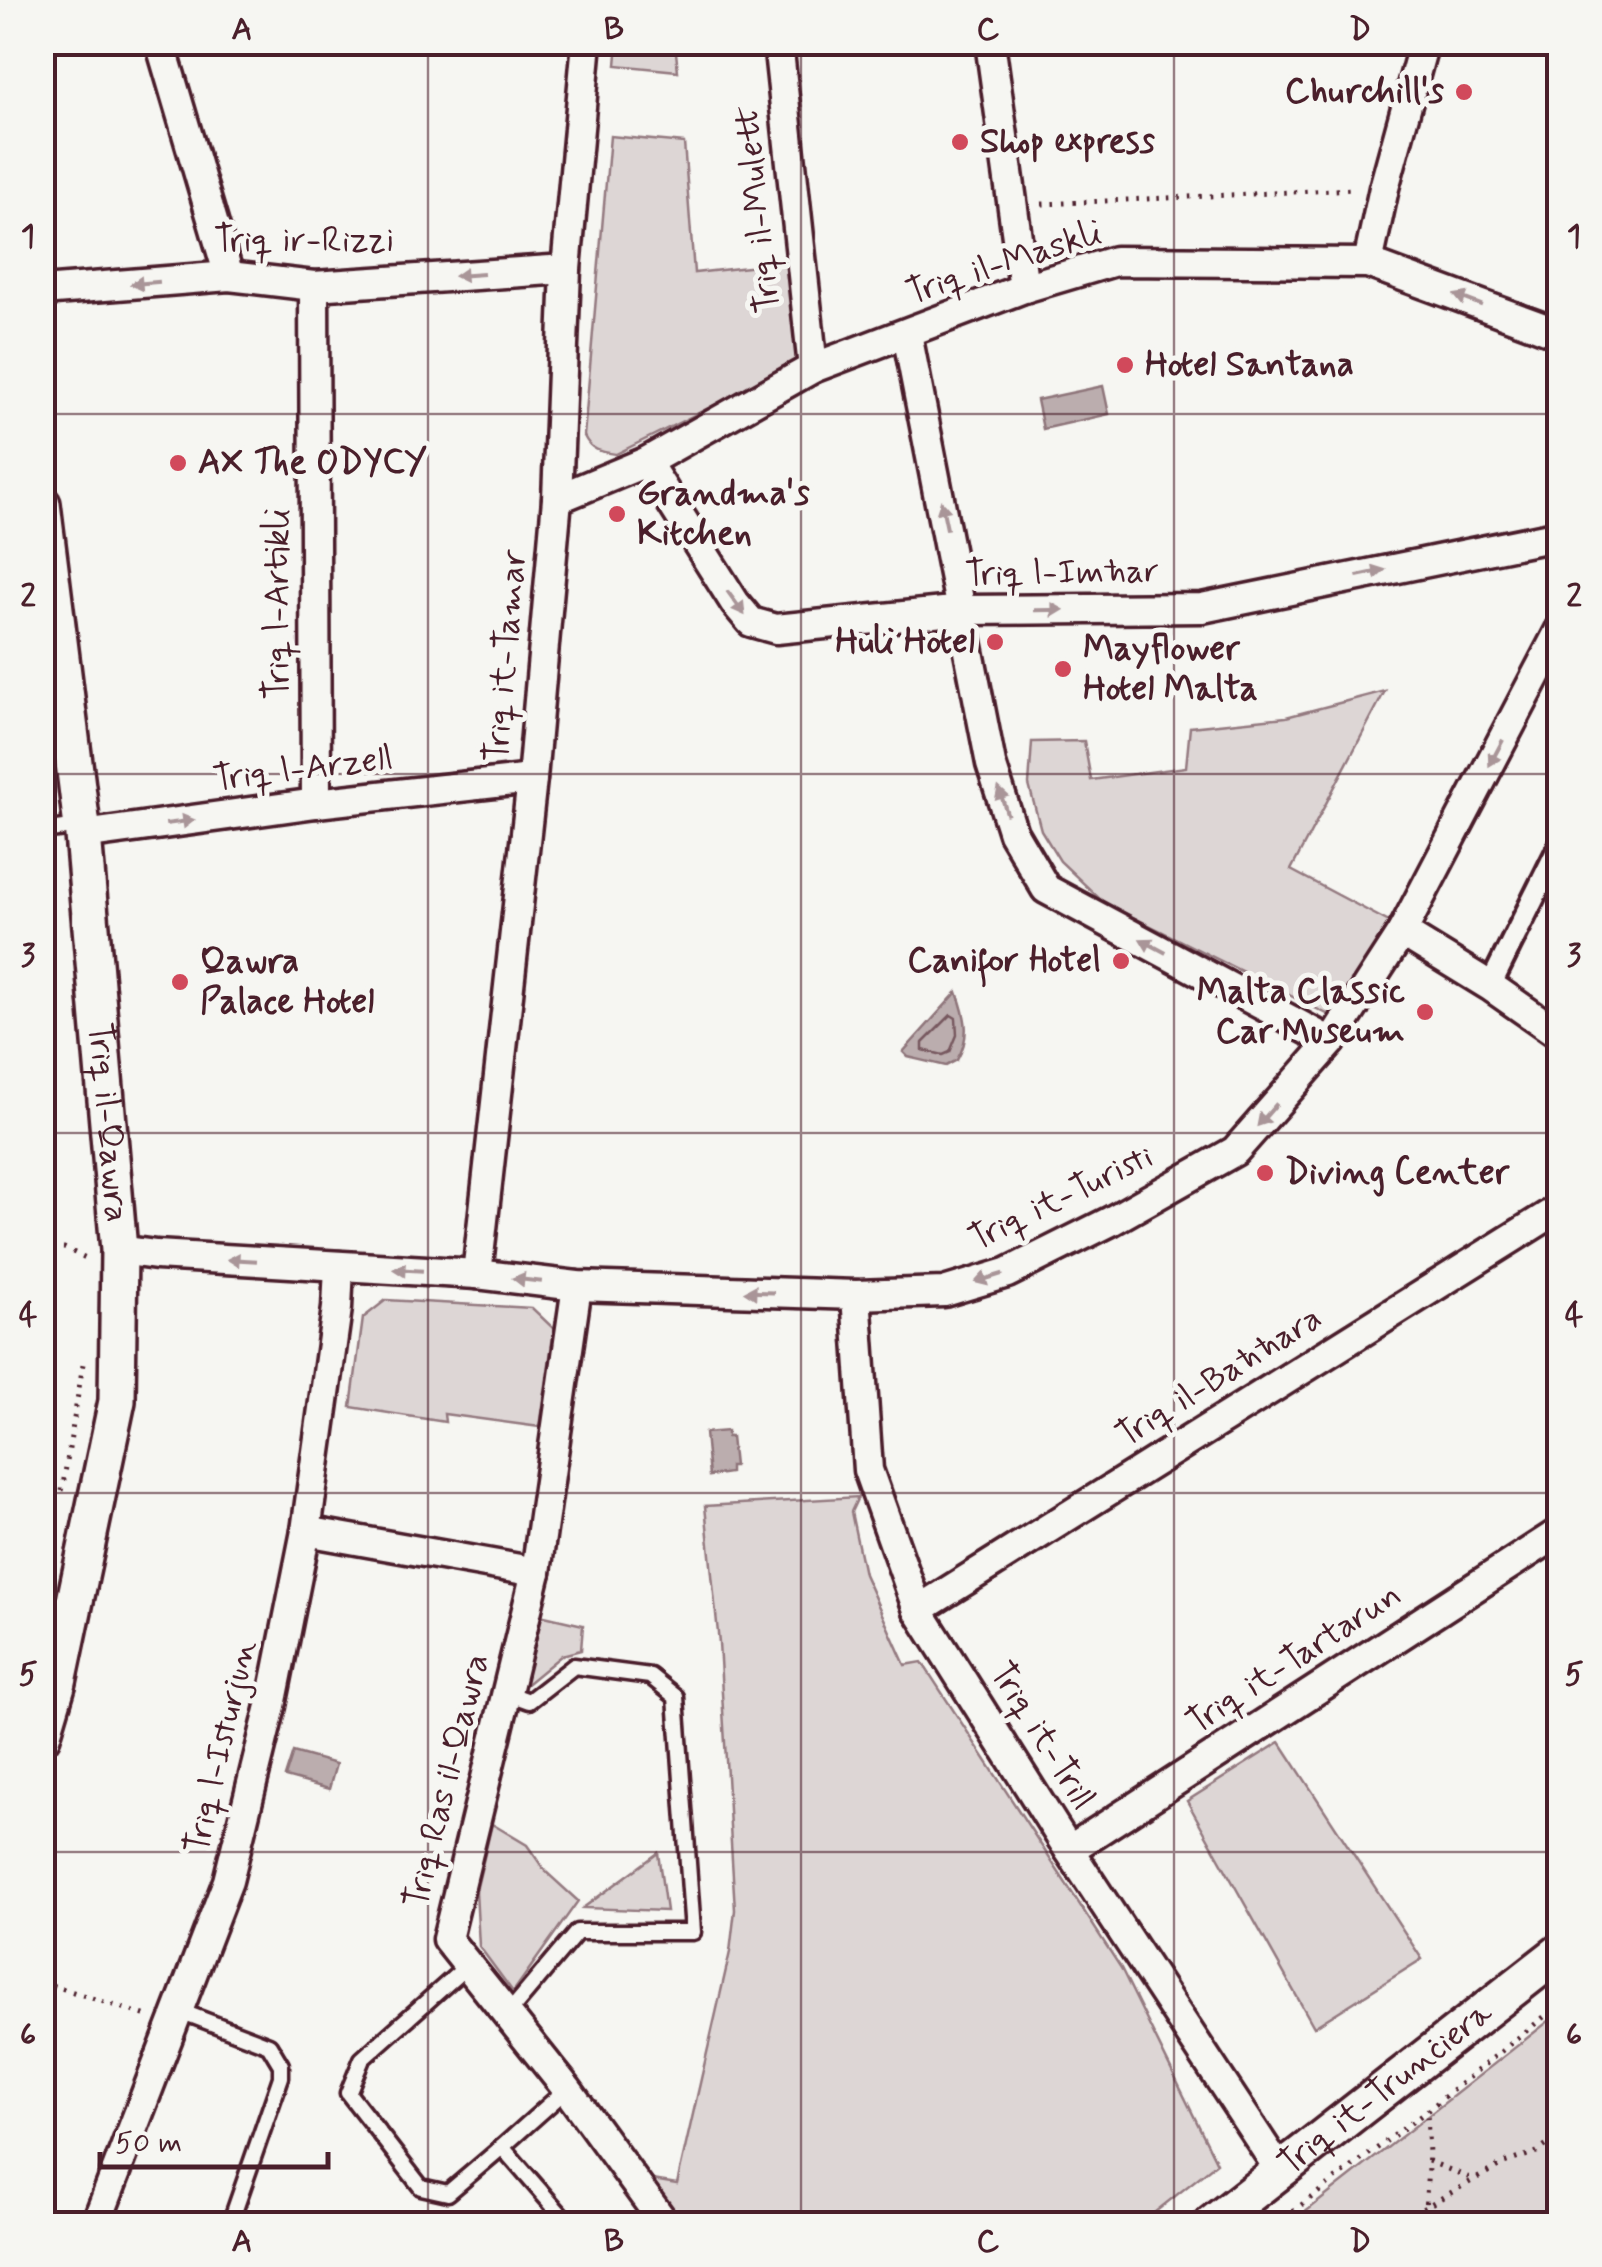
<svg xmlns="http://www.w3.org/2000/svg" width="1602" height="2267" font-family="Mynerve,sans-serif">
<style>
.green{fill:#ddd6d5;stroke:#947a80;stroke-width:2.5}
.water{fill:#bbadae;stroke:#8e747a;stroke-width:2.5}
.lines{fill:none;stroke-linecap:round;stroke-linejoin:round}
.shore{stroke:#77585f;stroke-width:2.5}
.service-casing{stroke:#4a1f2b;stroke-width:21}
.pedestrian-casing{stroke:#4a1f2b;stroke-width:28}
.minor-casing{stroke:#4a1f2b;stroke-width:35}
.tertiary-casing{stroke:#4a1f2b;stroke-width:42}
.path{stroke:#4a1f2b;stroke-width:5;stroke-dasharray:2.5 8;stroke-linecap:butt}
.service{stroke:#f6f6f2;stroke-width:14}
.pedestrian{stroke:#f6f6f2;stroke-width:20}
.minor{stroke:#f6f6f2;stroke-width:28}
.tertiary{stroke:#f6f6f2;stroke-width:35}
.oneway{fill:#a99598}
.grid{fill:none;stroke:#4a1f2b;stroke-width:2.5;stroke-opacity:0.55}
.poi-dot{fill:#d1495b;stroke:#f6f6f2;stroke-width:4}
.labels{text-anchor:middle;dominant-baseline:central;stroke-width:10;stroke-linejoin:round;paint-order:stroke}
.poi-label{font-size:35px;font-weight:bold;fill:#4a1f2b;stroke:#f6f6f2;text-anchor:start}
.street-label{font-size:35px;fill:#4a1f2b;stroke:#f6f6f2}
.neatline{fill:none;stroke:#4a1f2b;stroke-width:4}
.grid-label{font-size:32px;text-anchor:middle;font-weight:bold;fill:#4a1f2b}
</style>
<rect width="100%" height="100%" fill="#f6f6f2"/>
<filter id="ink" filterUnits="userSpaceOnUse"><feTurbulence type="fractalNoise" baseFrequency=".01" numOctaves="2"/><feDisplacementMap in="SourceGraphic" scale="20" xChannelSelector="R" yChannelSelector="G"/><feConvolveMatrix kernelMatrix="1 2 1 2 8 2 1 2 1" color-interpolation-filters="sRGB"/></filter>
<g filter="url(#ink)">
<!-- green -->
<g class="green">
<path d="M 618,43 L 675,43 L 678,71 L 616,65 Z"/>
<path d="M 610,136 L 684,143 L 694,273 L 792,262 L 800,354 L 789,368 L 616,454 C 601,452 591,451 584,436 Z"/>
<path d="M 1385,691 L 1291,870 L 1389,922 L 1345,1007 L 1327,1014 L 1103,902 L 1060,861 L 1041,830 L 1029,785 L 1032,742 L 1084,741 L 1091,780 L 1186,767 L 1190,727 L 1286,717 Z"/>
<path d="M 386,1300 L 532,1308 L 554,1329 L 540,1427 L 444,1414 L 445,1422 L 351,1407 L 363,1318 Z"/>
<path d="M 858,1497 L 851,1512 L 864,1574 L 905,1665 L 922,1662 L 1121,1968 L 1217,2163 L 1140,2224 L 673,2224 L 657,2208 L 653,2180 L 677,2184 L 730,1952 L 735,1910 L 719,1643 L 705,1506 Z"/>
<path d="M 540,1615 L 583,1625 L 581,1650 L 562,1655 L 523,1687 Z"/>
<path d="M 1280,1742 L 1422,1959 L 1314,2027 L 1187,1801 Z"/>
<path d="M 492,1824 L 527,1845 L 545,1871 L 578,1901 L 513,1992 L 479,1946 L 476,1891 Z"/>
<path d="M 658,1853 L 666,1911 L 583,1908 Z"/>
<path d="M 1559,2013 L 1559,2224 L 1290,2224 Z"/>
</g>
<!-- water -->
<g class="water">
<path d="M 1103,386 L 1109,414 L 1043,429 L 1037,400 Z"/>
<path d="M 957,992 C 966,1017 971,1036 957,1060 L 946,1066 L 908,1057 L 903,1052 Z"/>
<path d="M 727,1431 L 727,1437 L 731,1437 L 734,1466 L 730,1466 L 730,1473 L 709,1476 L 705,1433 Z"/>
<path d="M 293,1752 L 336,1764 L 329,1789 L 285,1777 Z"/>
</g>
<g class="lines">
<!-- shore -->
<path class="shore" d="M 951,1015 L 956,1018 L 957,1035 L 950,1052 L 943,1055 L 923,1050 L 923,1043 Z"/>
<defs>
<g id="service">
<path d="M 42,831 L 80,826"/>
<path d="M 507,1693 L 529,1701 L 574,1666 L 650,1676 L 676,1697 L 693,1932 L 577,1932 L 507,2015"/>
<path d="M 468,1965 L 362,2059 L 348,2093 L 421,2187 L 448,2193 L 502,2147"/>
<path d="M 180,2011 L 269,2045 L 281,2065 L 281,2077 L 230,2224"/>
<path d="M 567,2089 L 502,2147 L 569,2224"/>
</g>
<path id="pedestrian" d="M 1490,986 L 1560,845"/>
<g id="minor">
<path d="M 160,42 L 229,276"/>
<path d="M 778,42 L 813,368"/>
<path d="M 990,42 L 1024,288"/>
<path d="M 1368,263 L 1384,188 L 1424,42"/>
<path d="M 314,286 L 316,803"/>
<path d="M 42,291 L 229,276 L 314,286 L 566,269"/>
<path d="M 907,334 L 991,764 L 1013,833 L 1046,889 L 1331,1042"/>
<path d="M 646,462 L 735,603 L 751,622 L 776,629 L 963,610 L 1202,608 L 1560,535"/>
<path d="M 557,499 L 646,462 L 813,368 L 1024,288 L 1115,261 L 1368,263 L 1560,334"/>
<path d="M 83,835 L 316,803 L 532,779"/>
<path d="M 1402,932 L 1490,986 L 1560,1035"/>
<path d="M 119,1250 L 156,1255 L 477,1274 L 577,1286 L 856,1295 L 944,1292 L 1007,1273 L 1111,1221 L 1235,1151 L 1331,1042 L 1402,932 L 1560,630"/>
<path d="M 477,1274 L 532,779 L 557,499 L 566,269 L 587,42"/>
<path d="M 577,1286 L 536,1572 L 447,1939 L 567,2089 L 665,2224"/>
<path d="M 856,1295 L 868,1470 L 918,1610 L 1069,1850 L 1281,2172"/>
<path d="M 306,1531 L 536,1572"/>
<path d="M 918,1610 L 1560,1208"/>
<path d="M 1069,1850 L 1560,1532"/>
<path d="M 96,2224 L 228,1881 L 271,1706 L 306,1531 L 337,1308 L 339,1266"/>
</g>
<g id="tertiary">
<path id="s1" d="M 42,504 L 83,835 L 119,1250 L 117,1401 L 58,1682 L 42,1736"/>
<path id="s2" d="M 1212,2224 L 1560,1952"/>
</g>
</defs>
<!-- service casing -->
<use href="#service" class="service-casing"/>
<!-- pedestrian casing -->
<use href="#pedestrian" class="pedestrian-casing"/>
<!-- minor casing -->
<use href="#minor" class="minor-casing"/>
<!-- tertiary casing -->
<use href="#tertiary" class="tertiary-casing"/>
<!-- path -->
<g class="path">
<path d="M 1042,204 L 1356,189"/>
<path d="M 42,1247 L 64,1248 L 88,1259"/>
<path d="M 62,1491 L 83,1364"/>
<path d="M 42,1982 L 147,2016"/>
<path d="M 1428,2161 L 1475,2180"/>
<path d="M 429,2224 L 442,2213"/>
<path d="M 1276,2224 L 1428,2110 L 1560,2004"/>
<path d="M 1395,2224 L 1504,2163 L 1537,2152 L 1560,2136"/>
<path d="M 1424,2224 L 1429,2154 L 1427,2113"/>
</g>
<!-- service -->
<use href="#service" class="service"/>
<!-- pedestrian -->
<use href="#pedestrian" class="pedestrian"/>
<!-- minor -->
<use href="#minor" class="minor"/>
<!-- tertiary -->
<use href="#tertiary" class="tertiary"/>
</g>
<!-- one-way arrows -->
<defs><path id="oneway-solid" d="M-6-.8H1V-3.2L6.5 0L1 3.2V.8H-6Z" transform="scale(2.5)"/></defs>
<g class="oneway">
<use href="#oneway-solid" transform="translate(469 275) rotate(176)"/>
<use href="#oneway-solid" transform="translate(145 283) rotate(175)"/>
<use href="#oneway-solid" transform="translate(1468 300) rotate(-159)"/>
<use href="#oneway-solid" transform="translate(944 515) rotate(-102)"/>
<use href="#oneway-solid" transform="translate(1371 573) rotate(-12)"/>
<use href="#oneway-solid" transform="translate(736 603) rotate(54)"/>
<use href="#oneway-solid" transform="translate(1049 610) rotate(-1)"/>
<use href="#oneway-solid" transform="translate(1496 753) rotate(118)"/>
<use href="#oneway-solid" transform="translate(1003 801) rotate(-108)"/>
<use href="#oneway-solid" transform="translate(180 822) rotate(-8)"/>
<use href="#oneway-solid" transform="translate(1153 946) rotate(-152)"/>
<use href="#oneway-solid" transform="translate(1267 1115) rotate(131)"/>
<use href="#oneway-solid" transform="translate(242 1260) rotate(-177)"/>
<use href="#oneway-solid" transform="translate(408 1270) rotate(-177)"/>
<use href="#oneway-solid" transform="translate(989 1278) rotate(163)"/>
<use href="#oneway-solid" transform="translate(527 1280) rotate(-173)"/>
<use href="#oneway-solid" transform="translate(759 1292) rotate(-178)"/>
</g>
</g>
<!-- grid -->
<path class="grid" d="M 428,42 L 428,2224M 801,42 L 801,2224M 1174,42 L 1174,2224M 42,414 L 1560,414M 42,774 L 1560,774M 42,1133 L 1560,1133M 42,1493 L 1560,1493M 42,1852 L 1560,1852"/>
<!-- markers -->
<g class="poi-dot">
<circle cx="1464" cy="92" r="10"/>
<circle cx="960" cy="142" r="10"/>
<circle cx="1125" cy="365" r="10"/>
<circle cx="178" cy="463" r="10"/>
<circle cx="617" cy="514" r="10"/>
<circle cx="995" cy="642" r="10"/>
<circle cx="1063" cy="669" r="10"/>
<circle cx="1121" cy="961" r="10"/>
<circle cx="180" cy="982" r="10"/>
<circle cx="1425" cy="1012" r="10"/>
<circle cx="1265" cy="1173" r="10"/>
</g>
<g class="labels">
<!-- poi labels -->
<g class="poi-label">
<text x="1444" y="92" text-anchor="end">Churchill's</text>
<text x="980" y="142">Shop express</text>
<text x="1145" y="365">Hotel Santana</text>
<text x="198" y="463">AX The ODYCY</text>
<text x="637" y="494">Grandma's<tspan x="637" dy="40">Kitchen</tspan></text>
<text x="975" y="642" text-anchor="end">Huli Hotel</text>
<text x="1083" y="649">Mayflower<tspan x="1083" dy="40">Hotel Malta</tspan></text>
<text x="1101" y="961" text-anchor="end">Canifor Hotel</text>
<text x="200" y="962">Qawra<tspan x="200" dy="40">Palace Hotel</tspan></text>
<text x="1405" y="992" text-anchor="end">Malta Classic<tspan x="1405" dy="40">Car Museum</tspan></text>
<text x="1285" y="1173">Diving Center</text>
</g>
<!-- street labels -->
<g class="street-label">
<text transform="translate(758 209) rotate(-96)">Triq il-Mulett</text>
<text x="304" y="241">Triq ir-Rizzi</text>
<text transform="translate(1004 263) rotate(-18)">Triq il-Maskli</text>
<text transform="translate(1062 573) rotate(-1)">Triq l-Imħar</text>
<text transform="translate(278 604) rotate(-90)">Triq l-Artikli</text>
<text transform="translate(506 656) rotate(-85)">Triq it-Tamar</text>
<text transform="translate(303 769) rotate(-7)">Triq l-Arzell</text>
<text stroke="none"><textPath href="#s1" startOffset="622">Triq il-Qawra</textPath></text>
<text transform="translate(1061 1198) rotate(-26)">Triq it-Turisti</text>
<text transform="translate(1219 1377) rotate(-32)">Triq il-Baħħara</text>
<text transform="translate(1294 1659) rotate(-33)">Triq it-Tartarun</text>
<text transform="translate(1042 1736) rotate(58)">Triq it-Trill</text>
<text transform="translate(221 1747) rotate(-77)">Triq l-Isturjun</text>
<text transform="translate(447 1781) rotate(-76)">Triq Ras il-Qawra</text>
<text stroke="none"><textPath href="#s2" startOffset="220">Triq it-Trunċiera</textPath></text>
</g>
</g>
<!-- margin -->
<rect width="1602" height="2267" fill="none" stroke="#f6f6f2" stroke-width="110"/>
<!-- scale -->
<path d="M100 2152v15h228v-15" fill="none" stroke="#4a1f2b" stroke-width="5"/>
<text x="115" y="2152" font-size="30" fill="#4a1f2b" stroke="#f6f6f2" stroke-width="8" paint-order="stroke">50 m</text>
<rect x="55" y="55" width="1492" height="2157" class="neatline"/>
<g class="grid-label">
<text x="242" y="39">A</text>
<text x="614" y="39">B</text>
<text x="988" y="39">C</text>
<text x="1360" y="39">D</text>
<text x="28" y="246">1</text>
<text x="1574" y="246">1</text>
<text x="28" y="606">2</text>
<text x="1574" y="606">2</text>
<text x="28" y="965">3</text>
<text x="1574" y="965">3</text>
<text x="28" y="1325">4</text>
<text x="1574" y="1325">4</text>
<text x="28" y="1684">5</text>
<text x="1574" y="1684">5</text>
<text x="28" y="2044">6</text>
<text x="1574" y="2044">6</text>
<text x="242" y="2251">A</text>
<text x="614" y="2251">B</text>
<text x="988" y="2251">C</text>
<text x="1360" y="2251">D</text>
</g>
</svg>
